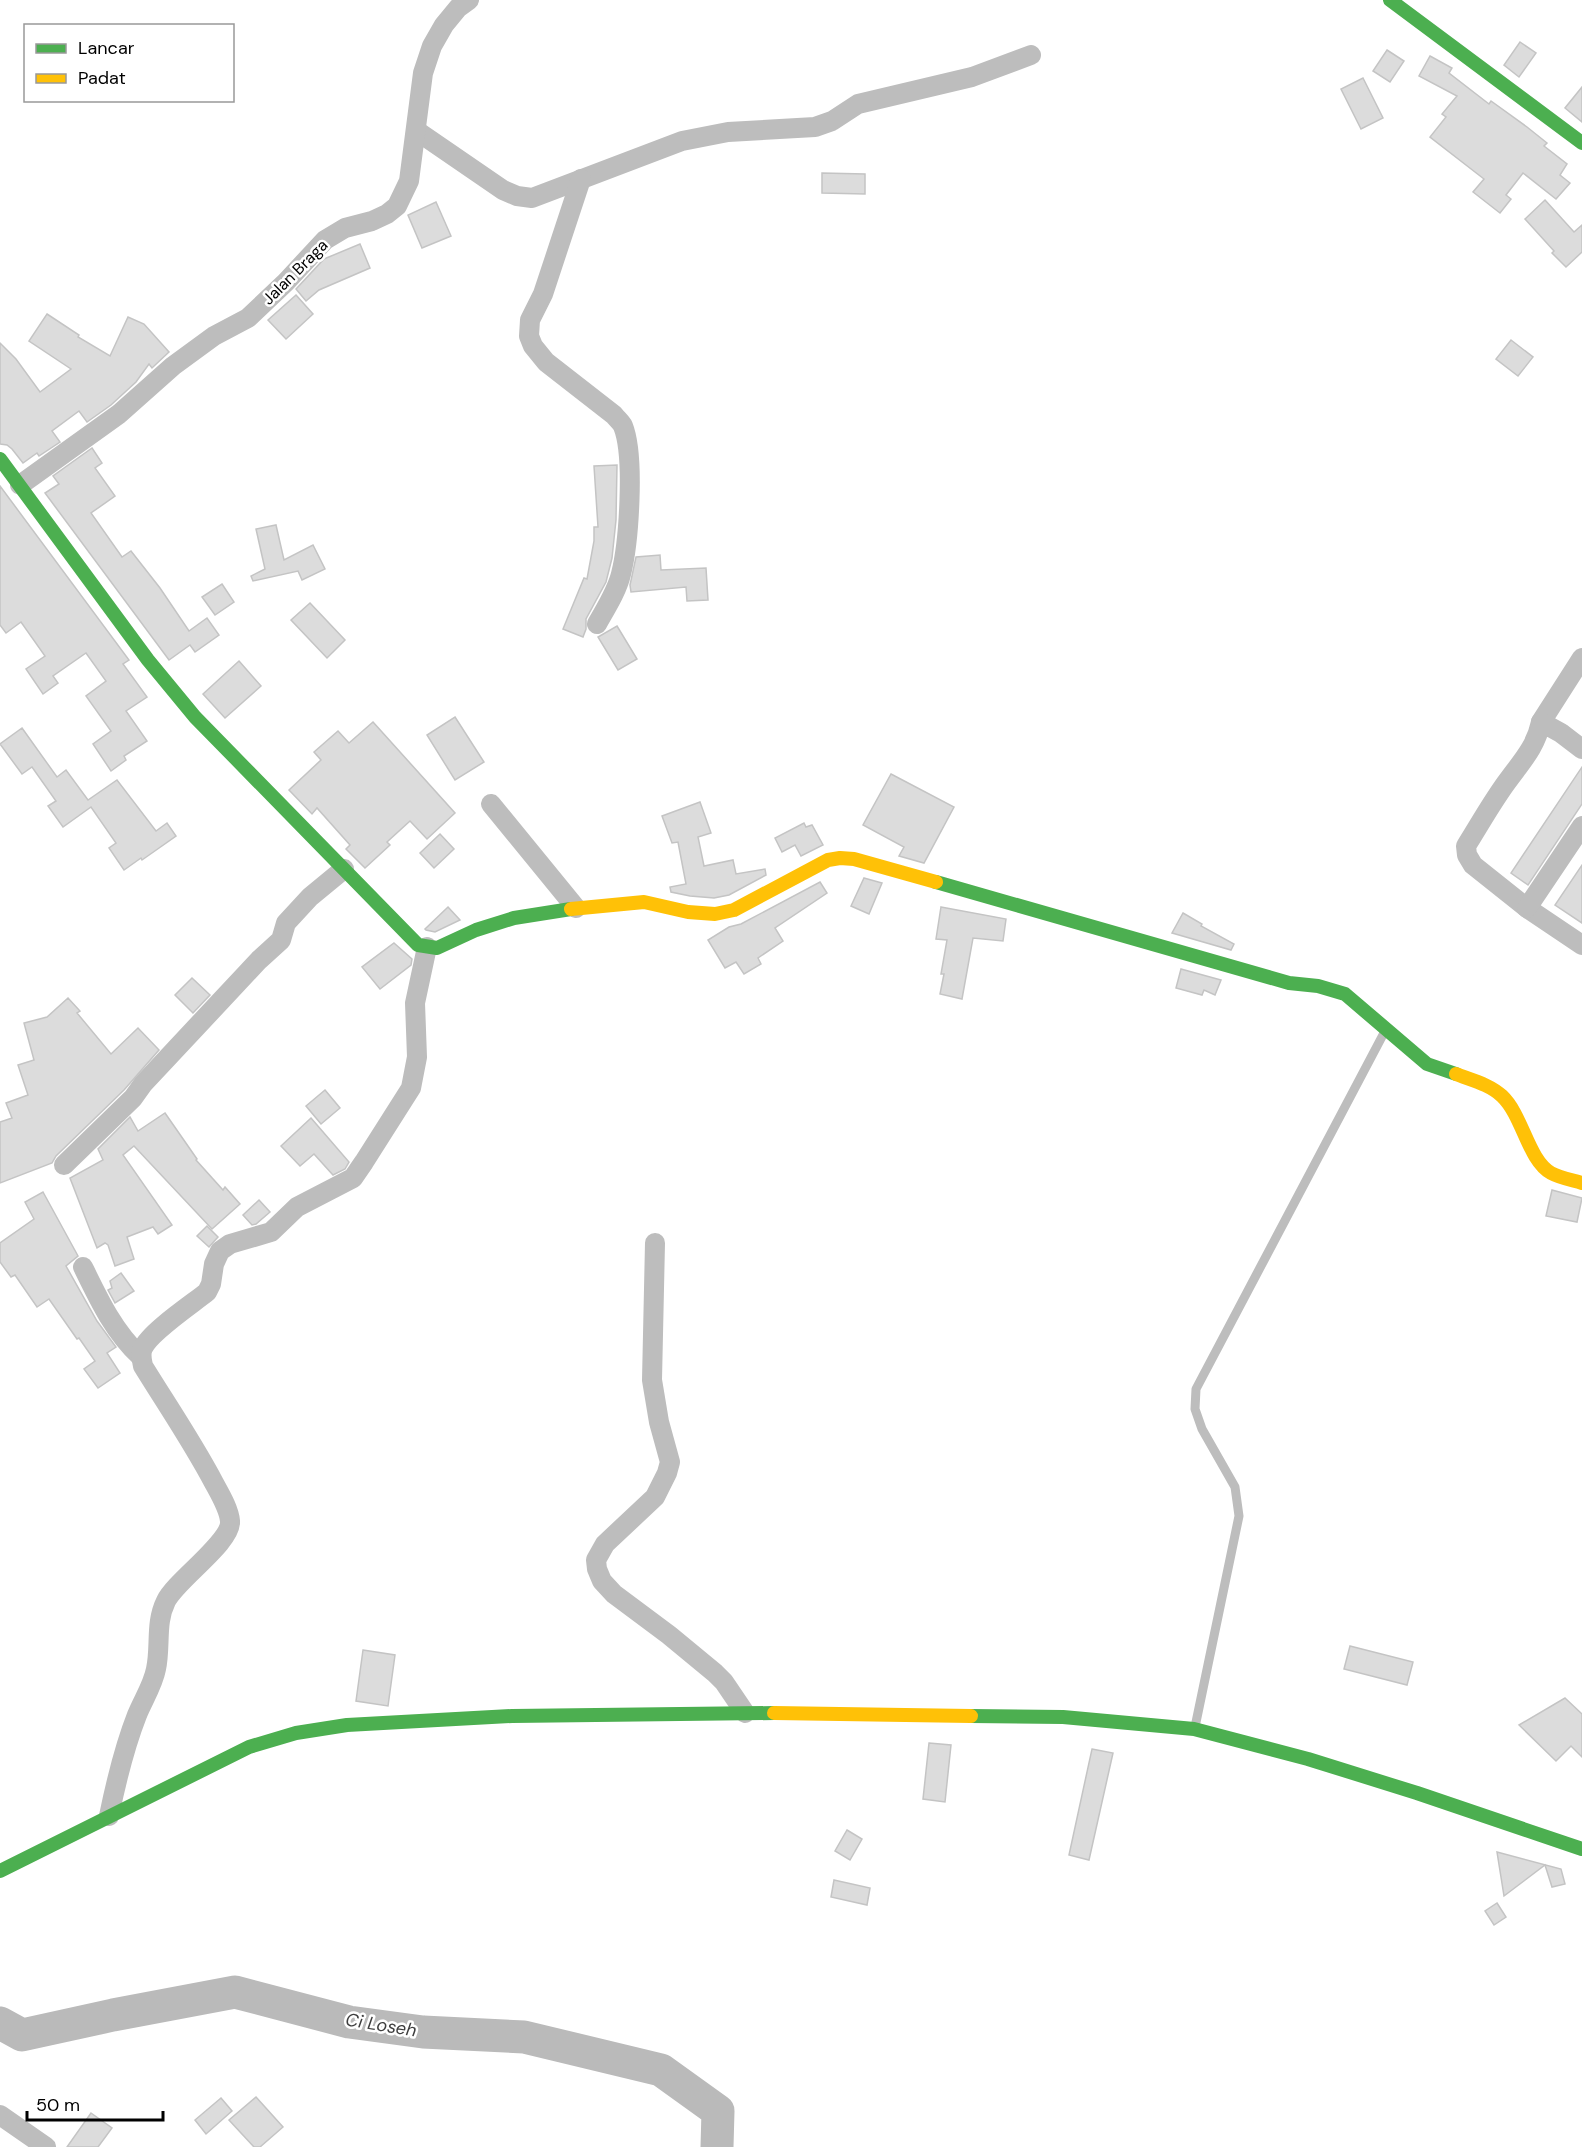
<svg xmlns="http://www.w3.org/2000/svg" width="1582" height="2147" font-family="'DM Sans',sans-serif">
<style>
.lines{fill:none;stroke-linecap:round;stroke-linejoin:round}
.river{stroke:#bababa;stroke-width:33}
.building{fill:#dcdcdc;stroke:#c4c4c4;stroke-width:1.5}
.lane{stroke:#bdbdbd;stroke-width:9}
.street{stroke:#bdbdbd;stroke-width:20}
.fast{stroke:#4caf50;stroke-width:14}
.slow{stroke:#ffc107;stroke-width:14}
.labels{text-anchor:middle;dominant-baseline:central;stroke-width:5;stroke-linejoin:round;paint-order:stroke}
.street-label{font-size:16px;fill:#000;stroke:#fff}
.water-label{font-size:18px;font-style:italic;fill:#3e3e3e;stroke:#fff}
</style>
<rect width="100%" height="100%" fill="#fff"/>
<g class="lines">
<!-- river -->
<path class="river" d="M 0,2023 L 22,2035 L 113,2015 L 235,1992 L 349,2022 L 423,2032 L 524,2037 L 661,2070 L 718,2111 L 717,2147"/>
</g>
<!-- building -->
<g class="building">
<path d="M 1520,42 L 1536,53 L 1519,77 L 1504,65 Z"/>
<path d="M 1387,50 L 1404,61 L 1390,82 L 1373,71 Z"/>
<path d="M 1430,56 L 1452,68 L 1449,73 L 1489,104 L 1491,101 L 1527,127 L 1547,143 L 1544,146 L 1567,164 L 1560,175 L 1570,183 L 1556,199 L 1523,173 L 1506,195 L 1511,199 L 1500,213 L 1473,192 L 1484,179 L 1430,137 L 1446,117 L 1442,114 L 1457,96 L 1419,76 Z"/>
<path d="M 1363,78 L 1383,118 L 1361,129 L 1341,89 Z"/>
<path d="M 1582,87 L 1582,122 L 1565,108 Z"/>
<path d="M 822,173 L 865,174 L 865,194 L 822,193 Z"/>
<path d="M 1545,200 L 1574,232 L 1582,225 L 1582,252 L 1566,267 L 1552,253 L 1554,251 L 1525,219 Z"/>
<path d="M 436,202 L 451,236 L 422,248 L 408,215 Z"/>
<path d="M 360,244 L 370,268 L 319,290 L 306,301 L 296,289 L 324,259 Z"/>
<path d="M 296,295 L 313,314 L 286,339 L 268,320 Z"/>
<path d="M 47,314 L 79,335 L 78,337 L 110,356 L 128,317 L 144,324 L 169,352 L 152,368 L 149,364 L 136,382 L 111,405 L 87,422 L 79,411 L 52,431 L 60,442 L 39,456 L 37,453 L 23,463 L 12,449 L 7,445 L 0,444 L 0,343 L 16,359 L 40,392 L 71,369 L 29,341 Z"/>
<path d="M 1511,340 L 1533,357 L 1518,376 L 1496,359 Z"/>
<path d="M 92,448 L 102,463 L 95,468 L 115,496 L 91,513 L 122,557 L 131,551 L 160,588 L 189,631 L 207,618 L 219,635 L 195,652 L 190,645 L 169,660 L 45,493 L 59,484 L 53,476 Z"/>
<path d="M 617,465 L 616,520 L 612,558 L 606,582 L 586,619 L 586,629 L 583,637 L 563,629 L 584,578 L 587,579 L 594,541 L 594,527 L 598,527 L 594,466 Z"/>
<path d="M 0,486 L 129,660 L 123,664 L 147,697 L 126,711 L 147,741 L 124,756 L 126,760 L 111,771 L 93,744 L 111,731 L 86,696 L 106,681 L 86,653 L 53,676 L 58,683 L 43,694 L 26,669 L 45,656 L 21,622 L 6,633 L 0,625 Z"/>
<path d="M 276,525 L 284,560 L 313,545 L 325,569 L 302,580 L 298,571 L 253,581 L 251,576 L 265,569 L 256,529 Z"/>
<path d="M 660,555 L 661,570 L 706,568 L 708,600 L 687,601 L 686,587 L 631,592 L 630,585 L 636,557 Z"/>
<path d="M 222,584 L 234,602 L 215,615 L 202,597 Z"/>
<path d="M 310,603 L 345,640 L 327,658 L 291,620 Z"/>
<path d="M 617,626 L 637,659 L 618,670 L 598,637 Z"/>
<path d="M 239,661 L 261,686 L 225,718 L 203,694 Z"/>
<path d="M 455,717 L 484,762 L 455,780 L 427,735 Z"/>
<path d="M 373,722 L 455,813 L 427,839 L 410,821 L 387,842 L 390,845 L 365,868 L 346,849 L 350,845 L 317,808 L 312,814 L 289,790 L 321,760 L 314,752 L 338,731 L 349,743 Z"/>
<path d="M 22,728 L 57,777 L 66,770 L 88,800 L 117,780 L 156,831 L 167,823 L 176,836 L 142,860 L 141,858 L 124,870 L 109,848 L 116,843 L 91,807 L 63,827 L 48,806 L 56,801 L 32,767 L 22,774 L 0,744 Z"/>
<path d="M 1582,767 L 1582,804 L 1528,885 L 1511,873 Z"/>
<path d="M 891,774 L 954,807 L 924,863 L 899,856 L 904,847 L 863,825 Z"/>
<path d="M 700,802 L 711,833 L 698,837 L 704,866 L 733,860 L 736,874 L 765,869 L 766,875 L 729,895 L 714,898 L 690,896 L 671,892 L 670,887 L 686,884 L 678,842 L 672,843 L 662,816 Z"/>
<path d="M 804,823 L 806,827 L 812,825 L 823,845 L 801,856 L 795,845 L 782,852 L 775,838 Z"/>
<path d="M 440,834 L 454,849 L 434,868 L 420,853 Z"/>
<path d="M 1582,865 L 1582,923 L 1555,905 Z"/>
<path d="M 864,878 L 882,883 L 869,914 L 851,906 Z"/>
<path d="M 820,882 L 827,893 L 775,928 L 783,941 L 758,958 L 761,964 L 744,974 L 736,962 L 725,968 L 708,940 L 729,927 L 741,924 Z"/>
<path d="M 448,907 L 460,920 L 435,932 L 426,930 L 425,929 Z"/>
<path d="M 941,907 L 1006,919 L 1003,941 L 973,938 L 962,999 L 940,994 L 944,974 L 941,974 L 947,940 L 936,939 Z"/>
<path d="M 1183,913 L 1202,924 L 1201,926 L 1234,944 L 1231,950 L 1172,933 Z"/>
<path d="M 394,943 L 412,959 L 411,965 L 380,989 L 362,967 Z"/>
<path d="M 1181,969 L 1221,980 L 1215,995 L 1204,990 L 1202,995 L 1176,988 Z"/>
<path d="M 192,978 L 210,995 L 193,1013 L 175,995 Z"/>
<path d="M 68,998 L 80,1011 L 77,1013 L 111,1054 L 138,1028 L 159,1050 L 124,1090 L 56,1156 L 52,1163 L 0,1183 L 0,1122 L 12,1118 L 6,1103 L 28,1095 L 18,1065 L 34,1060 L 24,1023 L 47,1017 Z"/>
<path d="M 325,1090 L 340,1108 L 321,1124 L 306,1106 Z"/>
<path d="M 165,1113 L 197,1159 L 196,1160 L 223,1190 L 225,1187 L 240,1204 L 212,1229 L 134,1146 L 123,1155 L 172,1225 L 158,1234 L 153,1227 L 127,1237 L 134,1259 L 115,1266 L 108,1245 L 105,1243 L 97,1248 L 70,1178 L 103,1160 L 98,1149 L 130,1117 L 138,1131 Z"/>
<path d="M 311,1118 L 349,1162 L 345,1169 L 333,1175 L 314,1154 L 300,1166 L 281,1146 Z"/>
<path d="M 1552,1190 L 1582,1198 L 1577,1222 L 1546,1216 Z"/>
<path d="M 43,1192 L 78,1256 L 66,1266 L 97,1321 L 116,1347 L 107,1353 L 120,1373 L 98,1388 L 84,1369 L 95,1361 L 79,1338 L 77,1339 L 49,1299 L 37,1307 L 15,1275 L 11,1277 L 0,1262 L 0,1243 L 34,1219 L 25,1202 Z"/>
<path d="M 259,1200 L 270,1212 L 256,1224 L 252,1225 L 243,1215 Z"/>
<path d="M 207,1226 L 218,1237 L 209,1247 L 197,1236 Z"/>
<path d="M 121,1273 L 134,1291 L 115,1303 L 108,1290 L 112,1288 L 110,1281 Z"/>
<path d="M 1350,1646 L 1413,1662 L 1407,1685 L 1344,1669 Z"/>
<path d="M 363,1650 L 395,1655 L 388,1706 L 356,1701 Z"/>
<path d="M 1565,1698 L 1582,1714 L 1582,1757 L 1571,1746 L 1556,1761 L 1519,1725 Z"/>
<path d="M 929,1743 L 951,1745 L 945,1802 L 923,1799 Z"/>
<path d="M 1092,1749 L 1113,1753 L 1089,1860 L 1069,1855 Z"/>
<path d="M 847,1830 L 862,1839 L 850,1860 L 835,1851 Z"/>
<path d="M 1497,1852 L 1561,1869 L 1565,1884 L 1552,1887 L 1545,1865 L 1504,1896 Z"/>
<path d="M 834,1880 L 870,1888 L 867,1905 L 831,1897 Z"/>
<path d="M 1497,1903 L 1506,1917 L 1494,1925 L 1485,1911 Z"/>
<path d="M 256,2097 L 283,2127 L 260,2147 L 254,2147 L 229,2120 Z"/>
<path d="M 221,2098 L 232,2111 L 206,2134 L 195,2120 Z"/>
<path d="M 91,2113 L 112,2128 L 98,2147 L 67,2147 Z"/>
</g>
<g class="lines">
<!-- lane -->
<path class="lane" d="M 1195,1727 L 1239,1516 L 1235,1487 L 1202,1429 L 1195,1409 L 1196,1389 L 1385,1031"/>
<!-- street -->
<g class="street">
<path d="M 417,131 L 503,190 L 517,196 L 532,198 L 682,141 L 728,132 L 815,127 L 832,121 L 858,104 L 972,77 L 1031,55"/>
<path d="M 581,179 L 543,294 L 530,320 L 529,336 L 533,346 L 546,362 L 614,415 C 617,419 621,422 623,426 C 635,456 629,542 621,574 C 617,591 606,608 597,624"/>
<path d="M 20,485 L 119,414 L 173,366 L 214,336 L 248,318 L 286,282 L 325,240 L 345,228 L 372,221 L 387,214 L 397,206 L 409,181 L 423,73 L 432,46 L 444,25 L 458,8 L 469,0"/>
<path d="M 1541,722 L 1582,658"/>
<path d="M 1582,749 L 1561,733 L 1541,722 C 1536,746 1523,760 1509,779 C 1493,800 1480,824 1466,846 L 1467,855 L 1473,865 L 1527,908 L 1582,945"/>
<path d="M 491,804 L 576,908"/>
<path d="M 1527,908 L 1582,826"/>
<path d="M 64,1165 L 133,1098 L 143,1084 L 259,960 L 281,940 L 286,923 L 310,897 L 344,869"/>
<path d="M 655,1243 L 652,1380 L 659,1422 L 670,1462 L 667,1473 L 655,1497 L 605,1544 L 596,1560 L 597,1569 L 602,1581 L 614,1594 L 669,1635 L 715,1673 L 724,1682 L 745,1713"/>
<path d="M 83,1267 C 99,1300 114,1332 141,1357"/>
<path d="M 109,1816 C 116,1782 124,1748 137,1715 C 143,1700 153,1685 156,1669 C 161,1646 155,1623 166,1601 C 176,1580 232,1542 230,1521 C 229,1509 220,1494 214,1483 C 193,1443 167,1405 143,1366 C 142,1360 140,1354 143,1348 C 150,1332 192,1304 207,1292 L 211,1284 L 214,1264 L 220,1251 L 230,1244 L 271,1232 L 297,1207 L 353,1178 L 364,1162 L 411,1088 L 417,1057 L 415,1003 L 427,947"/>
<path d="M 0,2115 L 46,2147"/>
</g>
<!-- fast -->
<g class="fast">
<path d="M 1390,0 L 1582,143"/>
<path d="M 0,459 L 148,660 L 195,717 L 418,945 L 437,948 L 476,930 L 514,918 L 571,909"/>
<path d="M 936,882 L 1289,983 L 1318,986 L 1345,994 L 1427,1064 L 1456,1074"/>
<path d="M 971,1716 L 1063,1717 L 1194,1729 L 1308,1759 L 1417,1793 L 1582,1849"/>
<path d="M 0,1871 L 249,1747 L 296,1733 L 347,1725 L 512,1716 L 774,1713"/>
</g>
<!-- slow -->
<g class="slow">
<path d="M 571,909 L 644,902 L 688,912 L 715,914 L 734,910 L 828,860 L 840,858 L 854,859 L 936,882"/>
<path d="M 1456,1074 C 1471,1080 1489,1084 1502,1096 C 1523,1116 1528,1160 1551,1173 C 1560,1178 1572,1180 1582,1183"/>
<path d="M 774,1713 L 971,1716"/>
</g>
</g>
<g class="labels">
<!-- street labels -->
<g class="street-label">
<text transform="translate(295 272) rotate(-45)">Jalan Braga</text>
</g>
<!-- water labels -->
<g class="water-label">
<text transform="translate(381 2025) rotate(9)">Ci Loseh</text>
</g>
</g>
<!-- legend -->
<rect x="24" y="24" width="210" height="78" fill="#ffffff" stroke="#999999" stroke-width="1.5"/>
<rect x="36" y="44" width="30" height="9" fill="#4caf50" stroke="#999999" stroke-width="1.5"/>
<text x="78" y="54" font-size="18" fill="#000000">Lancar</text>
<rect x="36" y="74" width="30" height="9" fill="#ffc107" stroke="#999999" stroke-width="1.5"/>
<text x="78" y="84" font-size="18" fill="#000000">Padat</text>
<!-- scale -->
<path d="M27 2111v9h136v-9" fill="none" stroke="#000000" stroke-width="3"/>
<text x="36" y="2111" font-size="18" fill="#000000" stroke="#ffffff" stroke-width="4.5" paint-order="stroke">50 m</text>
</svg>
